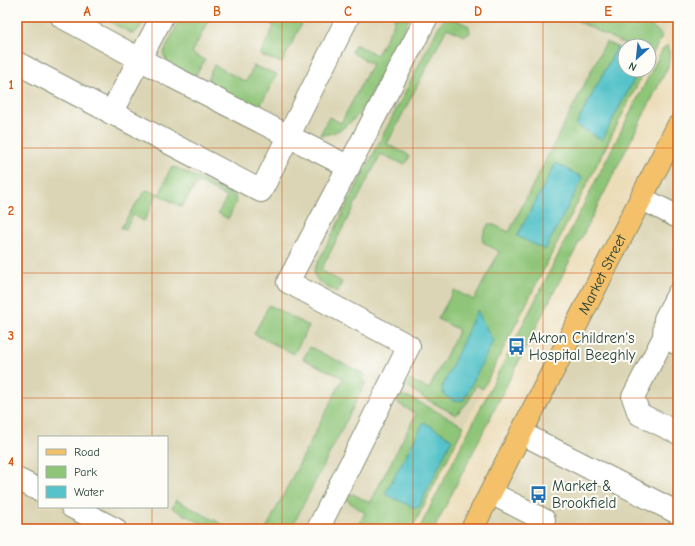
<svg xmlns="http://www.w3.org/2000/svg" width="695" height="546" font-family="'Comic Neue',sans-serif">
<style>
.built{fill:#dbd5b5;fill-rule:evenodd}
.green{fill:#8ec578;stroke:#568156}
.water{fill:#55c3c9;stroke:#3a807e}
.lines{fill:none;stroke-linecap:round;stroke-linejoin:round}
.minor-casing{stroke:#868d76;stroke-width:24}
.major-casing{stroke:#868d76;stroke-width:24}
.minor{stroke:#fff;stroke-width:22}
.major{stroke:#f4c16a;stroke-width:22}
.grid{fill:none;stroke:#d45610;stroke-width:1;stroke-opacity:0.55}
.labels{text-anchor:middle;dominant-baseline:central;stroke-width:4;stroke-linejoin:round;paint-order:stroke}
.street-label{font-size:15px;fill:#1f3d34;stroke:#fdfcf7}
.poi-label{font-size:15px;fill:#1f3d34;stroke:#fdfcf7;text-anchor:start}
.neatline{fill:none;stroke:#d45610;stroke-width:1.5}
.grid-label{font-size:13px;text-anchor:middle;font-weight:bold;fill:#d45610}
</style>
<rect width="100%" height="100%" fill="#fdfcf7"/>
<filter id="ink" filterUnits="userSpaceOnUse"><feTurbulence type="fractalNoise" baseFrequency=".025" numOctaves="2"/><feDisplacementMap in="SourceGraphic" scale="8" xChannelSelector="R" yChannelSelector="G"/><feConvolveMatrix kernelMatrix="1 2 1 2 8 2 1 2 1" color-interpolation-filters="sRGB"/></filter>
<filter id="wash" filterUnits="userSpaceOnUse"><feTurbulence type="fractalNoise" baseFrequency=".012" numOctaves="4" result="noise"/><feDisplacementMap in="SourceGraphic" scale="16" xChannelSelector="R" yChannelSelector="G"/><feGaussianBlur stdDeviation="0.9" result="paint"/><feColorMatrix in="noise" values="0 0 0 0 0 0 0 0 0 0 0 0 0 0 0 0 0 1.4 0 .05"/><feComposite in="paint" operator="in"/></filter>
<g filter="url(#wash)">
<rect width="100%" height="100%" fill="#ecddb9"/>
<!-- built -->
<g class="built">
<path d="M 17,17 L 672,17 L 649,62 L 649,46 L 625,46 L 625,70 L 645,70 L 412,529 L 17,529 ZM 39,437 L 167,437 L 167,507 L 39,507 Z"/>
<path d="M 678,126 L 678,529 L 472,529 Z"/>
</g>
<!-- green -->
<g class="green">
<path d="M 101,17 L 146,17 L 139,29 L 133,34 Z"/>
<path d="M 181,17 L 210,17 L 192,53 L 205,60 L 194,78 L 168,63 L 163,54 Z"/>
<path d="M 256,17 L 305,17 L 282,63 L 260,55 L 274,26 Z"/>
<path d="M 395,17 L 410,17 L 365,106 C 354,121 339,135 320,135 L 329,117 L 341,123 L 372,64 L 354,54 L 352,51 L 355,45 L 357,45 L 377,55 L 393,25 Z"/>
<path d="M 570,17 L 633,17 L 654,28 L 658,31 L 662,37 L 651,57 L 649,56 L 649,46 L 628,46 Z"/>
<path d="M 447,18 L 452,18 L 469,26 L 470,33 L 464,36 L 447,28 L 387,144 L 407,154 L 409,157 C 408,161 407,163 403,164 L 381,154 L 321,270 L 342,282 L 337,292 C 327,287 314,283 314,270 L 440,24 Z"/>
<path d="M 606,42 L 617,47 L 576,125 L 602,140 L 639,70 L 645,70 L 483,389 L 476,385 L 468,402 L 456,415 L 424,398 L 405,384 L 410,380 L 429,389 L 459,330 L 438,319 L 454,290 L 474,300 L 499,252 L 483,242 L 482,238 L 488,224 L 492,224 L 509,232 Z"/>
<path d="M 667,45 L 670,55 L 668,67 L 434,529 L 419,529 L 662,50 Z"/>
<path d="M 214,65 L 246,82 L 254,66 L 277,74 L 257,112 L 206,84 Z"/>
<path d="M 175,167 L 235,196 L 236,203 L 228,219 L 218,213 L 227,197 L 197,182 L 182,207 L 157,194 L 144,221 L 133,215 L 125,230 L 121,228 L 131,211 L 146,190 L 160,194 L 170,169 Z"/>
<path d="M 269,305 L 309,326 L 294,354 L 254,334 Z"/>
<path d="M 310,347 L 364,374 L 365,384 L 291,529 L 266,529 L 343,378 L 303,359 Z"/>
<path d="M 400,395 L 411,398 L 464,426 L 412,529 L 357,529 L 365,513 L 349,502 L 347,499 L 349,494 L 353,494 L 370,503 L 416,414 L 399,404 L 397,401 Z"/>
<path d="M 176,500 L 231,529 L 212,529 L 172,508 Z"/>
</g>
<!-- water -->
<g class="water">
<path d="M 617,47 L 625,52 L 625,70 L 639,70 L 602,140 L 576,125 Z"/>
<path d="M 556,163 L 583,178 L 545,250 L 517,236 Z"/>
<path d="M 477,310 L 493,341 L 464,400 L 453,401 L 444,395 L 442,388 Z"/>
<path d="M 424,422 L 452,439 L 419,507 L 415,508 L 385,494 Z"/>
</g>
</g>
<g filter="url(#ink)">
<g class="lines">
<defs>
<g id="minor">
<path d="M 62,17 L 173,77 L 349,167"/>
<path d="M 17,63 L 261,191 L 348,17"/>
<path d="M 111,113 L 162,17"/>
<path d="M 641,198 L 678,217"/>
<path d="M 664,337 L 665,319 L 678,294"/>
<path d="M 678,344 L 664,337 L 633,397 L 639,414 L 678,433"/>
<path d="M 521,433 L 678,513"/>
<path d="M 17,479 L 39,490"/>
<path d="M 491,493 L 544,520 L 540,529"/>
<path d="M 72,507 L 115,529"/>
<path d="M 318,529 L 409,346 L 288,282 L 427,17"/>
</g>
<g id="major">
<path id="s1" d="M 472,529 L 678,126"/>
</g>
</defs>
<!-- minor casing -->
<use href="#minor" class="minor-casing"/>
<!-- major casing -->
<use href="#major" class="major-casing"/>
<!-- minor -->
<use href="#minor" class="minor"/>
<!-- major -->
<use href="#major" class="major"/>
</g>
</g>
<!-- grid -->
<path class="grid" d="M 152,17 L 152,437M 282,17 L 282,529M 413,17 L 413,529M 543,17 L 543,529M 17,148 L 678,148M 17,273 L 678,273M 17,398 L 678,398M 152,507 L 152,529"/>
<!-- icons -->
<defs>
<symbol id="bus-bare" viewBox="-9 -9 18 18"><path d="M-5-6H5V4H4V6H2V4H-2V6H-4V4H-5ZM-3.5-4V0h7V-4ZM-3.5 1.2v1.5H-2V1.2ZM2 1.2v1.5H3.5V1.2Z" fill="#1f6fb2" stroke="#fdfcf7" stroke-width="2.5" paint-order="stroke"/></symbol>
</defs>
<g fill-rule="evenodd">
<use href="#bus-bare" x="504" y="334" width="25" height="25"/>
<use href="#bus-bare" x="526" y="482" width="25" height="25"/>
</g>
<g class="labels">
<!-- street labels -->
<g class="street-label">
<text stroke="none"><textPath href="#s1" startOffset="286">Market Street</textPath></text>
</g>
<!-- poi labels -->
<g class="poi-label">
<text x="529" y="338">Akron Children's<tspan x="529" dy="17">Hospital Beeghly</tspan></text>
<text x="552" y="486">Market &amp;<tspan x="552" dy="17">Brookfield</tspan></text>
</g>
</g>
<!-- margin -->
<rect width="695" height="546" fill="none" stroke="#fdfcf7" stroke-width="44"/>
<!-- legend -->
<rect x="38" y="436" width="130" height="72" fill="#fdfcf7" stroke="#a4b0a9"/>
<rect x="46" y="449" width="20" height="6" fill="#f4c16a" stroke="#a4b0a9"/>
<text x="74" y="456" font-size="12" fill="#1f3d34">Road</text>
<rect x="46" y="466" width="20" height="12" fill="#8ec578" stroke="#a4b0a9"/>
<text x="74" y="476" font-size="12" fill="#1f3d34">Park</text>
<rect x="46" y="486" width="20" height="12" fill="#55c3c9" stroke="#a4b0a9"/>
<text x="74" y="496" font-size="12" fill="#1f3d34">Water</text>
<!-- north arrow -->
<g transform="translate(637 58) rotate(207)"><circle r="19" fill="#fdfcf7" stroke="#a4b0a9"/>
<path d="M0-3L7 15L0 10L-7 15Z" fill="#1f6fb2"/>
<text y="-6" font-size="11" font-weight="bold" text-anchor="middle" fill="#1f3d34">N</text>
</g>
<rect x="22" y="22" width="651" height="502" class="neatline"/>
<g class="grid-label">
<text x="87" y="16">A</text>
<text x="217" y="16">B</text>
<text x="348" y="16">C</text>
<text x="478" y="16">D</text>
<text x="608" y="16">E</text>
<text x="11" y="89">1</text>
<text x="11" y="215">2</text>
<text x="11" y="340">3</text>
<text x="11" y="466">4</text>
</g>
</svg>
